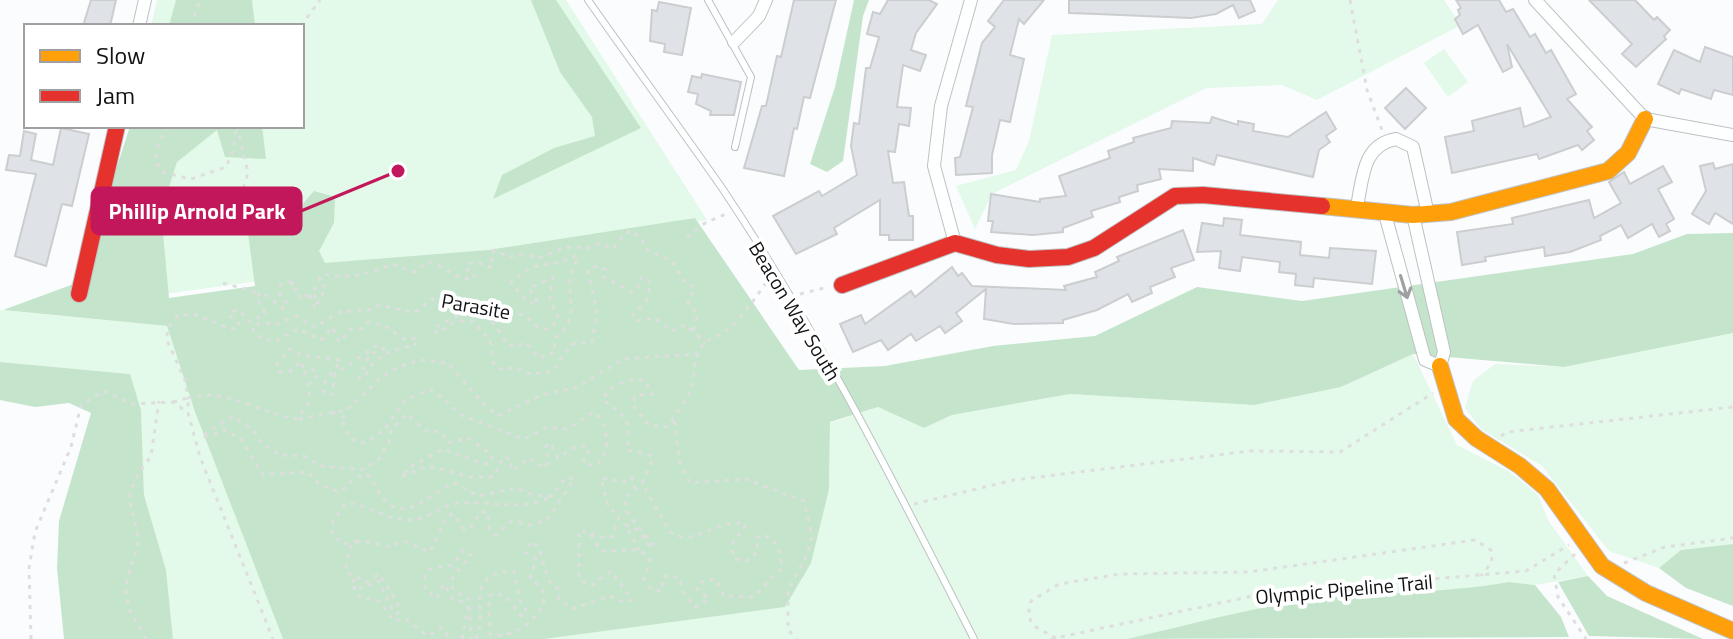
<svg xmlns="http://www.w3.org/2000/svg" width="1733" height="639" font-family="'Titillium Web',sans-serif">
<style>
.green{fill:#e3f9e9}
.forest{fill:#c4e5cb}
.building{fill:#dfe3e8;stroke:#cbcdcf;stroke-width:2}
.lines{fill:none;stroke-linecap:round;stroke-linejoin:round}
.lane-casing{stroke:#bfc0c2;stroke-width:8}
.street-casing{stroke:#bfc0c2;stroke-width:14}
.slow-casing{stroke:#bfc0c2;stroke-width:18}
.jam-casing{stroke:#bfc0c2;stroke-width:18}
.path{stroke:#dededf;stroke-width:3;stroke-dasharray:4 6;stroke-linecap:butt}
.lane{stroke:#feffff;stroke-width:6}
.street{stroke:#feffff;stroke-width:12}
.slow{stroke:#ff9f0a;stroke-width:16}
.jam{stroke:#e5322d;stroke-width:16}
.oneway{stroke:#9fa0a1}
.labels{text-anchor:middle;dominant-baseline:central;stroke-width:8;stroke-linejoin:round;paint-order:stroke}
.street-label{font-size:20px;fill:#111214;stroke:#fff}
.leader{fill:none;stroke:#c2185b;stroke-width:3}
.callout-dot{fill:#c2185b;stroke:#fff;stroke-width:3}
.callout{fill:#c2185b;stroke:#c2185b;stroke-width:3}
.callout-label{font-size:22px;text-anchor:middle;font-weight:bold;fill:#fff}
</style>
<rect width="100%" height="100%" fill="#fafcfe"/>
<!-- green -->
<g class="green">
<path d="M 157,0 L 566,0 L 707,220 L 91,304 L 130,126 L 302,126 L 302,26 L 151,26 Z"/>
<path d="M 1278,0 L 1444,0 L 1461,25 L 1317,100 L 1282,85 L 1206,88 L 992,194 L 975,229 L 956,186 L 1016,170 L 1029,141 L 1052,35 L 1262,24 Z"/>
<path d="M 1444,49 L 1468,82 L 1448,97 L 1424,63 Z"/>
<path d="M 0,310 L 167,326 L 195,412 L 283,639 L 173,639 L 166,570 L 144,495 L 141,410 L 130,374 L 0,362 Z"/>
<path d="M 1733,333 L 1733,544 L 1681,550 L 1659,568 L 1609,551 L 1542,466 L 1481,429 L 1465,408 L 1473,381 L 1495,364 L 1564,367 Z"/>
<path d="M 1413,354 L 1457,445 L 1510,472 L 1538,495 L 1548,520 L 1588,576 L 1535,585 L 1509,582 L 1462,590 L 1352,596 L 1289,603 L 1127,639 L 544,639 L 784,606 L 829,489 L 830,423 L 878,407 L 924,428 L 952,415 L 1070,394 L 1254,405 L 1341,387 Z"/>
</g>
<!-- forest -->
<g class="forest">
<path d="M 176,0 L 252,0 L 255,26 L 169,26 Z"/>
<path d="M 531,0 L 556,0 L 641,128 L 493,199 L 502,175 L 554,148 L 595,136 L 592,117 L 560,72 Z"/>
<path d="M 854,0 L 869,0 L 863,16 L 843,161 L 827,172 L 810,164 L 835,87 Z"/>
<path d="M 130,126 L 262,126 L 266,159 L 225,157 L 217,130 L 177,162 L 161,212 L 169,298 L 255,286 L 245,211 L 283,227 L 314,191 L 335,197 L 334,223 L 319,251 L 325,263 L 488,250 L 695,218 L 799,370 L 885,366 L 993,346 L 1095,336 L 1197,287 L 1302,301 L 1633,254 L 1687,234 L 1733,233 L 1733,333 L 1564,367 L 1413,354 L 1341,387 L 1254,405 L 1070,394 L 952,415 L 924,428 L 878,407 L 830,422 L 829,489 L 811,563 L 785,607 L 544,639 L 283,639 L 195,412 L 167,326 L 3,310 L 71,285 L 88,257 Z"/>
<path d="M 0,362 L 130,374 L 141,410 L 144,495 L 166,570 L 173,639 L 64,639 L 57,568 L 59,521 L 91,413 L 69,403 L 35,407 L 0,400 Z"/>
<path d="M 1733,544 L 1733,606 L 1686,588 L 1659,568 L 1681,550 Z"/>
<path d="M 1588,576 L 1607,596 L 1703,639 L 1589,636 L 1558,582 Z"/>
<path d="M 1509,582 L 1535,585 L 1561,617 L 1569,637 L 1127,639 C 1181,627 1235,612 1289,603 C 1362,591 1436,595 1509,582 Z"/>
</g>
<!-- building -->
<g class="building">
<path d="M 91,0 L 116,0 L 110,26 L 83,26 Z"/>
<path d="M 794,0 L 836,0 L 810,98 L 804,97 L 797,129 L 794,128 L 784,176 L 744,168 L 762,106 L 766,106 L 777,56 L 781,57 Z"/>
<path d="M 888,0 L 929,0 L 937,4 L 916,33 L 911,50 L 926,55 L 920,71 L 903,65 L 897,107 L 911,108 L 909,126 L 899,124 L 895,152 L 888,151 L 893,183 L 904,182 L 909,216 L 913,216 L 913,240 L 889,240 L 889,235 L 880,235 L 880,200 L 834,228 L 837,234 L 796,254 L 773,216 L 819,191 L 822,196 L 857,175 L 851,146 L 854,123 L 859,124 L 866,68 L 870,68 L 879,37 L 867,34 L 873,12 L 880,14 Z"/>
<path d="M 1004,0 L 1044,0 L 1024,24 L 1019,19 L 1010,55 L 1024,59 L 1010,122 L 1000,120 L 992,155 L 992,173 L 956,175 L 955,158 L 960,157 L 973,107 L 966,106 L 982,43 L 995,27 L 988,21 Z"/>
<path d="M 1069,0 L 1250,0 L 1255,11 L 1239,18 L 1233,5 L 1216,14 L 1191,18 L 1097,14 L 1069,13 Z"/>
<path d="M 1456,0 L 1499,0 L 1506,12 L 1513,9 L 1530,37 L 1535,34 L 1546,53 L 1551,50 L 1576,94 L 1567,99 L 1592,127 L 1587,131 L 1594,140 L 1582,150 L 1578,145 L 1539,159 L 1537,154 L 1452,173 L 1445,137 L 1474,131 L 1472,121 L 1520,108 L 1524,127 L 1551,117 L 1507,44 L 1512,67 L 1503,72 L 1478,25 L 1463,34 L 1455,19 L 1460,15 L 1458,10 L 1461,8 Z"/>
<path d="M 1589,0 L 1635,0 L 1654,20 L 1657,17 L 1670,30 L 1664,36 L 1666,39 L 1636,67 L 1622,54 L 1632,44 Z"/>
<path d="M 659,2 L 691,8 L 682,55 L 664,52 L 665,44 L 650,41 L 652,10 L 657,11 Z"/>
<path d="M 1705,47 L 1733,57 L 1733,95 L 1714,90 L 1711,99 L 1681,89 L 1679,94 L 1658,84 L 1674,50 L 1700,62 Z"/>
<path d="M 702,74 L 741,82 L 734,115 L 710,115 L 711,111 L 696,104 L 698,94 L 688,92 L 692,76 L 701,78 Z"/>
<path d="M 1406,88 L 1426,108 L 1405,129 L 1385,108 Z"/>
<path d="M 1326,112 L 1336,129 L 1326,136 L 1330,142 L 1319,150 L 1313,177 L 1217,155 L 1214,165 L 1193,158 L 1193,171 L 1159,169 L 1161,179 L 1137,185 L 1138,191 L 1119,197 L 1120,202 L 1091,211 L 1093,217 L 1063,228 L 1063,232 L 1033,235 L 991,232 L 993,221 L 988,221 L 991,194 L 1040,202 L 1040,199 L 1066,196 L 1059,176 L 1110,158 L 1108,151 L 1134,142 L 1133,138 L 1171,128 L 1172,121 L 1210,123 L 1212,117 L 1238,125 L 1238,121 L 1254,124 L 1253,131 L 1288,137 Z"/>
<path d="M 61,128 L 89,134 L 72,206 L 62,204 L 46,266 L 15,256 L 36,174 L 6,170 L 9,155 L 20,156 L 24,131 L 36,134 L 31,160 L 53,165 Z"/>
<path d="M 1713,163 L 1715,169 L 1733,164 L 1733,224 L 1715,213 L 1709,224 L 1692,214 L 1706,191 L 1700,166 Z"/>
<path d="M 1663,166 L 1672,182 L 1658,189 L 1674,219 L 1666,224 L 1670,231 L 1659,237 L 1652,224 L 1628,238 L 1621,225 L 1600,236 L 1601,240 L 1570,252 L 1545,256 L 1544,247 L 1485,257 L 1486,261 L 1462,265 L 1457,232 L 1513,224 L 1512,218 L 1589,200 L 1594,218 L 1621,203 L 1609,182 L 1624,172 L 1630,184 Z"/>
<path d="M 1224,218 L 1242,220 L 1240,235 L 1301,242 L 1300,255 L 1329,258 L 1330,248 L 1376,251 L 1372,284 L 1314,278 L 1313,287 L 1295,285 L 1296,274 L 1279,272 L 1280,262 L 1242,257 L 1240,271 L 1219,268 L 1221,251 L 1197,252 L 1202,223 L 1223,226 Z"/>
<path d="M 1183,230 L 1194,260 L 1171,268 L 1175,277 L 1150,287 L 1152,293 L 1132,302 L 1128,294 L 1097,310 L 1063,320 L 1063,323 L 1014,324 L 984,319 L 986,289 L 956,313 L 962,321 L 945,333 L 940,326 L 916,341 L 911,334 L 888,350 L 881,340 L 853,352 L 840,324 L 861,315 L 865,324 L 911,291 L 915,297 L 952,267 L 958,276 L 962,273 L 972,286 L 1066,290 L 1064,286 L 1097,277 L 1095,272 L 1119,261 L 1117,257 Z"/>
</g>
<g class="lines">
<defs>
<g id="lane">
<path d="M 588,0 C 632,63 678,125 722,188 C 818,331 896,486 974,639"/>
<path d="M 708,0 L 751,77 L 735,147"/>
</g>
<g id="street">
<path d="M 1535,0 L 1645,119 L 1733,135"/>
<path d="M 139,26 L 145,0"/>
<path d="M 734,42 L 759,16 L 766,0"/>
<path d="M 1356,211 C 1363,181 1361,145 1396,139 L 1413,147 L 1428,214"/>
<path d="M 1385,214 L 1425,360 L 1440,366 L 1444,352 L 1413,215"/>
<path d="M 955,243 L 934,166 L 941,106 L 971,0"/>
</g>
<g id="slow">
<path d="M 1322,206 L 1413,215 L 1451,212 L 1608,171 L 1628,153 L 1645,119"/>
<path d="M 1440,366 L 1456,419 L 1476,438 L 1520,466 L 1547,489 L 1602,566 L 1646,593 L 1733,631"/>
</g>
<g id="jam">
<path d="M 842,285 L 955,243 L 997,255 L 1029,259 L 1068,257 L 1094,248 L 1175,196 L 1203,195 L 1322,206"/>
<path d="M 79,294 L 117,126"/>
</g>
</defs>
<!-- lane casing -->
<use href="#lane" class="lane-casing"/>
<!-- street casing -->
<use href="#street" class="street-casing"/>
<!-- slow casing -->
<use href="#slow" class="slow-casing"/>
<!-- jam casing -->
<use href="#jam" class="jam-casing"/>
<!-- path -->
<g class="path">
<path d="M 1350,0 L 1367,90 L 1382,130"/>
<path d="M 191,26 L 200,0"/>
<path d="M 301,26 L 320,0"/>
<path d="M 168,126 C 159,144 150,155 162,172 L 191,179 L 226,167 L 233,151 L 236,126"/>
<path d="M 237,126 L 248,173 L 243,190"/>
<path d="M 168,199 L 243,190 L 247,207"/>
<path d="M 687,237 L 705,223 L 728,213"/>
<path d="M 223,283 L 259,293"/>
<path d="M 800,294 L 828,287"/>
<path d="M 700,339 L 694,328 L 698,315 L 688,303 L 695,287 L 684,281 L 672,261 L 645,249 L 642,239 L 632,231 L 625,233 L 613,249 L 600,243 L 591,248 L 566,247 L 539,258 L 524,254 L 509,257 L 495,250 L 491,253 L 493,266 L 490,267 L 477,262 L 467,264 L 468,274 L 475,276 L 470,279 C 454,279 445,265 428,262 L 414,272 L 392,264 C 367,275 350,279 324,274 L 318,281 L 326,288 L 314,309 L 316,288 L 310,293 L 311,300 L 305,295 L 300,299 L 299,291 L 290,288 L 295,280 L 280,285 L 279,293 L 287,303 L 284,309 L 262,292 L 256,297 L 265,313 L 251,322 L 238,310 L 231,312 L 229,315 L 240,325 L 232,329 L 196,315 L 178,315 L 170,325 L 166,338 L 185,380 L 188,398 C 222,386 261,414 297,419 L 309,402 L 309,384 L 318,375 L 311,368 L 304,374 L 302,361 L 289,372 L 279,372 L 277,364 L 290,349 L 301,355 L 341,360 L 325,382 L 323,391 L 328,396 L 332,394 L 335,374 L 376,346 L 384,349 L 370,354 L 359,378 L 367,374 C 374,355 396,348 415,346 L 417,338 L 404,339 L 385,326 L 368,322 L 362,329 L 351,329 L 339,342 L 333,327 L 321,340 L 298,329 L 274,342 L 255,335 L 252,327 L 261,323 L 277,324 L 296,316 L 315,327 L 340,312 L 368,310 L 380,305 L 414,313 L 432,299 L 455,300 L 524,315 L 539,328 L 547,329 L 559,320 L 550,299 L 553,278 L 529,288 L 538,303 L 529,303 L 511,283 C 534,257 552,270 577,255 C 577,264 571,272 570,280 C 569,310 579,318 554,339 L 555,352 L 539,358 L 525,342 L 518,346 L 508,345 C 502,337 496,324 488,318 C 472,306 446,319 433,330 L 438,333 L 456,321 L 472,321 L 490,340 L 494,365 L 505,371 L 512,367 L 531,374 L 552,372 L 571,344 L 592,342 L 597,311 L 588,270 L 597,266 L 606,270 L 604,277 L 632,292 L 638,289 L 639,279 L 646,277 L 651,284 L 646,301 L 633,315 L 636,321 L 655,318 L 672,331 L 686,325 L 705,343"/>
<path d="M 173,402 L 188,398 L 188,413 L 200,457 L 273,639"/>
<path d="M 332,412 L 346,418 L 343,423 L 350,439 L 365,443 L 385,429 L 405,400 L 429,390 L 436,392 L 461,415 L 524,439 L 546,428 L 567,429 L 594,412 C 609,424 612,455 595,466 L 583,463 L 589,448 L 586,446 L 575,447 L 558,458 L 550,443 L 545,447 L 549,459 L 545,468 L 527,458 L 517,468 L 510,469 L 512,460 L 503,457 L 494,477 L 471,477 L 428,466 L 401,477 L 410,467 L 443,449 L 484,464 L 490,463 L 492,455 L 468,438 L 448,443 L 441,432 L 425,430 L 407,414 L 391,430 L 389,442 L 378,460 L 361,470 L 321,466 L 304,456 L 280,455 L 262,444 L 254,431 L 233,416 L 204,434 L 202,438 L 225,430 L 241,439 L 263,475 L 308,472 L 320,485 L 340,492 L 355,478 L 367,474 C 376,481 376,492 385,501 C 408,524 435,488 455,483 L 478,496 L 516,488 L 534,495 L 551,496 L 566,477 L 574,479 L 548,519 L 531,525 L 512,521 L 495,535 L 489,528 L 488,512 L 480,512 L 473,525 L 465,530 L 453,514 L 447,516 L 430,552 L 403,541 L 390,547 L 361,540 L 351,546 L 345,571 L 366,582 L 379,574 L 397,601 L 399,613 L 394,614 L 379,581 L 361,588 L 354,580 L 351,582 L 359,597 L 379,601 L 394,621 L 405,619 L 428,636 L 442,628 L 447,634 L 444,639"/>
<path d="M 299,419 L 347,410 L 383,376 L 399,367 L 421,360 L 448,363 L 488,409 L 500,415 L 541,395 L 578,387 L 623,359 L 698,354"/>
<path d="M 674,421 L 680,464 L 690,483 L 745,479 L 804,501 L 812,536 L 806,557 L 788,590 L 788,630 L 797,639"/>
<path d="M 1501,436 L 1507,432 L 1733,407"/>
<path d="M 914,504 L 1014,480 L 1250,451 L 1340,452 L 1433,393"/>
<path d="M 591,533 L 606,539 L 613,536 L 619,517 L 608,506 L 601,478 L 624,482 L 632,477 L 635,489 L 625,498 L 627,512 L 654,546 L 651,548 L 639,531 L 625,525 L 639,550"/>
<path d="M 358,541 L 344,544 L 332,535 L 333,521 L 346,503 C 369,504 387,521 411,520 C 428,519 442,505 458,503 C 487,500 525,513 551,496"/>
<path d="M 1575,554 L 1554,574 L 1558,597 L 1586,639"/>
<path d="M 1624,563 L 1665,547 L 1733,538"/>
<path d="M 1056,638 L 1034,626 L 1028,616 L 1031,601 L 1059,584 L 1120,574 L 1249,572 L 1475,540 L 1491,550 L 1492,562 L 1481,576"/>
<path d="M 31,639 L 29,568 L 35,532 L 71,447 L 81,405 L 104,391 L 132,404 L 173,402 L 188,413"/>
<path d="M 146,639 L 130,611 L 125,588 L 139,540 L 129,498 L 135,479 L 151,456 L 159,401"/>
<path d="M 462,639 L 468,608 L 464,602 L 453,600 L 444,584 L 436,599 L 425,588 L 425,575 L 430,569 L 453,565 L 463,550 L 471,555 C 467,565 439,580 458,593 C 461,595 466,596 469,599 L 471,639"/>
<path d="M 476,639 C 490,612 460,573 514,571 L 520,600 L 526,610 L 524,616 L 520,615 C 511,603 506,589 489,596 L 490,635 C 517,637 529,625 544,605 L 543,590 L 530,578 L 536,559 L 525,552 L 532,541 L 539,548 L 548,580 L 558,589 L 559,599 L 572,609 L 610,596 L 626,603 L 632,599 L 611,571 L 592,585 L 579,580 L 579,530 L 590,533 L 600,550 C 618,554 637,542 650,559 L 644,579 L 651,589 L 662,591 L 663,578 L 668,575 L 680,578 L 682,591 L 695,607 L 709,599 L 697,589 L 700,582 L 716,579 L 724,596 L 754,597 L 782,567 L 778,545 L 765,535 L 756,538 L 758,552 L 746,561 L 735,559 L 731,545 L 746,525 C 719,514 696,550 670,532 L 642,483 L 653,459 L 650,455 L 627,450 L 629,427 L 620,412 L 603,400 C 609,385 629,378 645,380 L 652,394 L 636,395 L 632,404 L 649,425 L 666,427 C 672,421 686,400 690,392 C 696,379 692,362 700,349 C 706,338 716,338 725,332 C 741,319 758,295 769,278"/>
<path d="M 1051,639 L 1267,593 L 1526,571 L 1569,545"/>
</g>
<!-- lane -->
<use href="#lane" class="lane"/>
<!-- street -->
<use href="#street" class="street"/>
<!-- slow -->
<use href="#slow" class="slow"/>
<!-- jam -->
<use href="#jam" class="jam"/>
</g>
<!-- one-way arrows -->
<defs><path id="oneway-shaft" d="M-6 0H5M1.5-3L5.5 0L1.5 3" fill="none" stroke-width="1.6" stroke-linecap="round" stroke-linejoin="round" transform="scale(2)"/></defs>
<use class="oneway" href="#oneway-shaft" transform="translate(1404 287) rotate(73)"/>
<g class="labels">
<!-- street labels -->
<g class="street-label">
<text transform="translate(476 306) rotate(10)">Parasite</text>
<text transform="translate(795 311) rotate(59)">Beacon Way South</text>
<text transform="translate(1344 589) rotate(-5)">Olympic Pipeline Trail</text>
</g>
</g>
<!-- callouts -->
<path class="leader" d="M398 171L301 211"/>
<circle class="callout-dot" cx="398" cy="171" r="8"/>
<rect class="callout" x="92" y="188" width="209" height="46" rx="8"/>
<g class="callout-label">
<text x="197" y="219">Phillip Arnold Park</text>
</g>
<!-- legend -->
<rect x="24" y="24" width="280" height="104" fill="#ffffff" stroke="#a0a0a1" stroke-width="2"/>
<rect x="40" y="50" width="40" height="12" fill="#ff9f0a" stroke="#a0a0a1" stroke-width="2"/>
<text x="96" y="64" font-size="24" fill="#111214">Slow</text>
<rect x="40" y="90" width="40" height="12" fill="#e5322d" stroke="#a0a0a1" stroke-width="2"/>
<text x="96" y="104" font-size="24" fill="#111214">Jam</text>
</svg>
